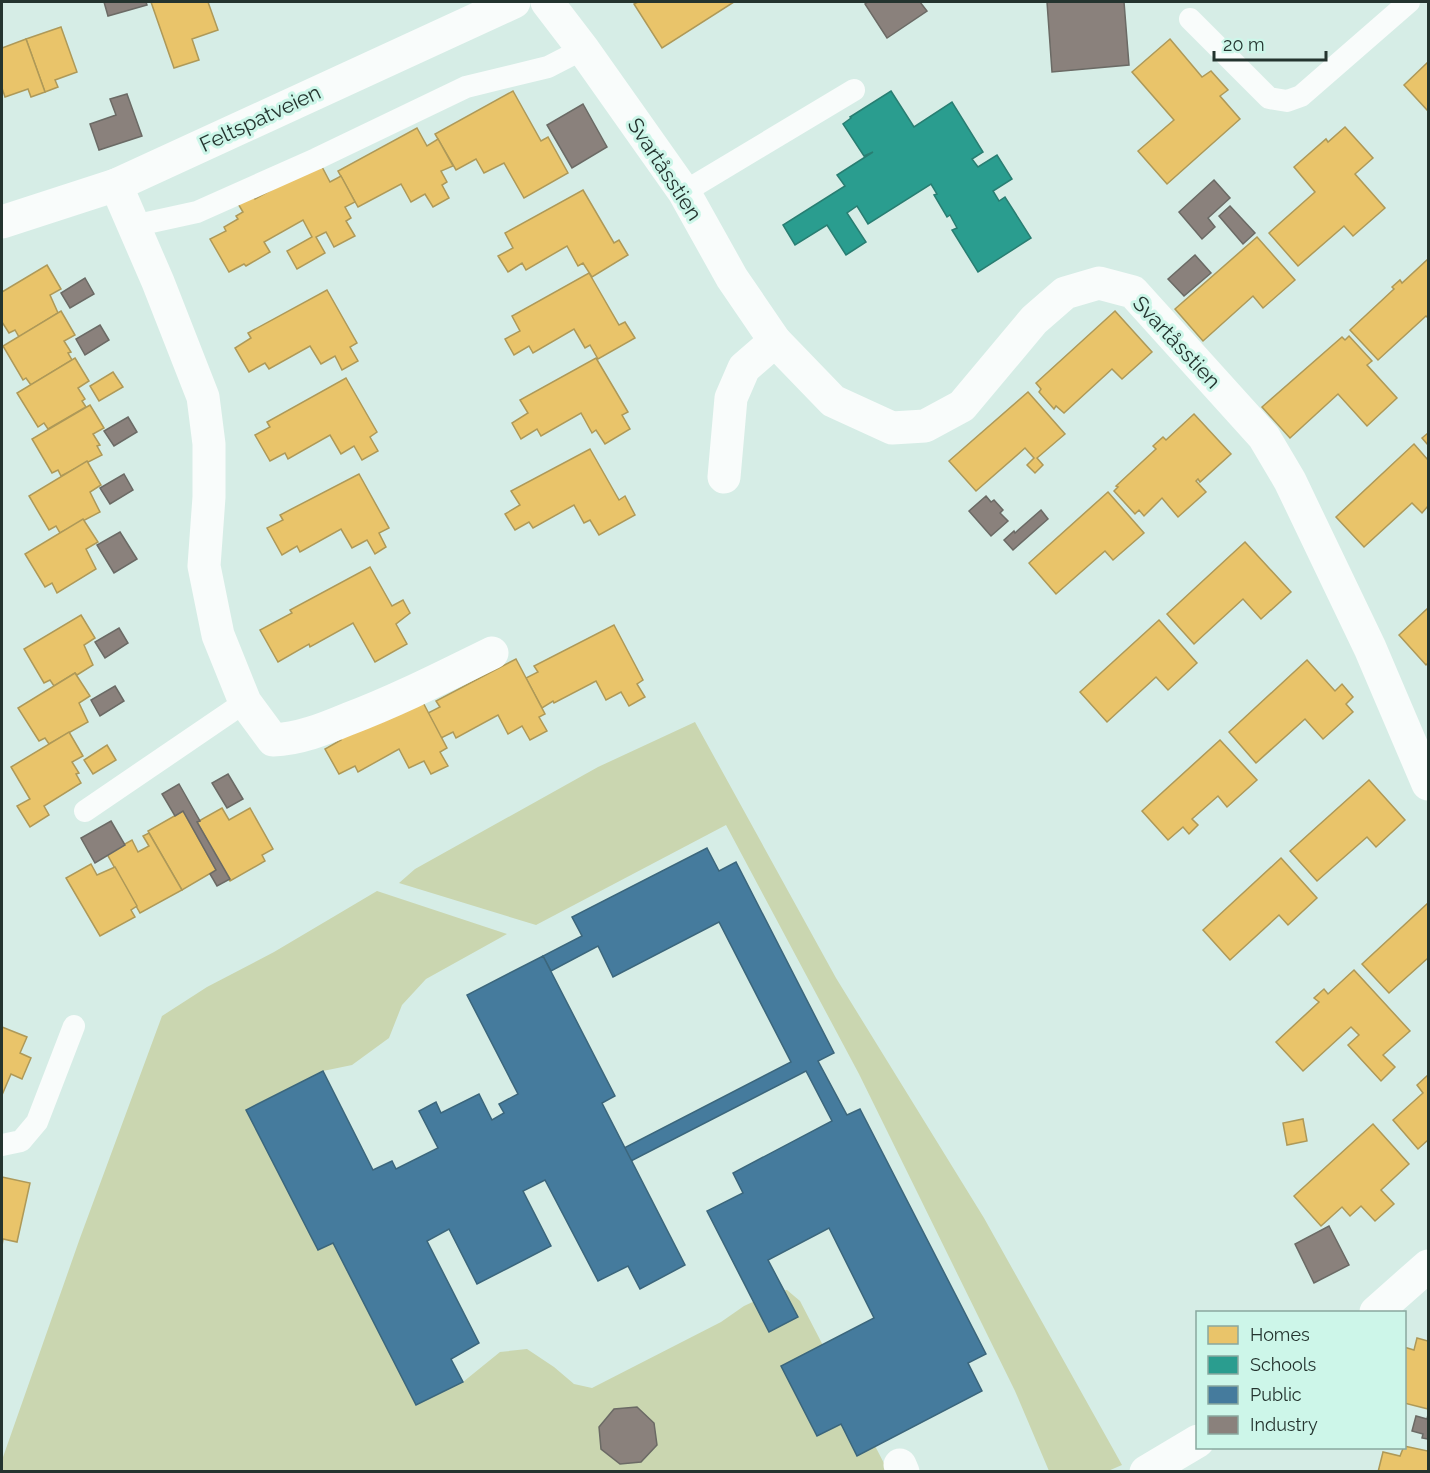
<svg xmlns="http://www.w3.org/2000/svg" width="1430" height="1473" font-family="Raleway,sans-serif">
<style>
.green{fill:#cad6b0}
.homes{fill:#e9c46a;stroke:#ae9958;stroke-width:1.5}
.schools{fill:#2a9d8f;stroke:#287e72;stroke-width:1.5}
.public{fill:#457b9d;stroke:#3b667c;stroke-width:1.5}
.industry{fill:#8a817c;stroke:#6b6a65;stroke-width:1.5}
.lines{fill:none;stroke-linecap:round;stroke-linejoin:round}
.service{stroke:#f9fcfb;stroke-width:22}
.minor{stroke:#f9fcfb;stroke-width:33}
.labels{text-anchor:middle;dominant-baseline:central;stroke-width:6;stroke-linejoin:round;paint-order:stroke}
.street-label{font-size:21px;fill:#24342f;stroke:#cdf6e9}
</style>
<rect width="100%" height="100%" fill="#d6ede6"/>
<!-- green -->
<g class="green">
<path d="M 695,722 L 836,978 L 984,1218 L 1122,1465 L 1108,1471 L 1049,1471 L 1015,1391 L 859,1074 L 726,825 L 536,925 L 399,883 L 415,869 L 598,767 Z"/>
<path d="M 377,891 L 507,934 L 426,979 L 402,1005 L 389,1038 L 352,1065 L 323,1071 L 246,1110 L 318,1250 L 333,1243 L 416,1405 L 463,1382 L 500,1352 L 527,1349 L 554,1367 L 574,1384 L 592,1388 L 721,1322 L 744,1306 L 776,1291 L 787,1290 L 800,1301 L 888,1471 L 2,1472 L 2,1460 L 80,1238 L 162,1016 L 207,987 L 274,952 Z"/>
</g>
<!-- homes -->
<g class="homes">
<path d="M 151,2 L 208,2 L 218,30 L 192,39 L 199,60 L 174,68 Z"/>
<path d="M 638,2 L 734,2 L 662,48 L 634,4 Z"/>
<path d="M 61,27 L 77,72 L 55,80 L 58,87 L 45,92 L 26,39 Z"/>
<path d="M 26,39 L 45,92 L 31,97 L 28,89 L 5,97 L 2,88 L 2,48 Z"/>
<path d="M 1170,39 L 1202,77 L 1211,71 L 1228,90 L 1220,96 L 1240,119 L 1167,184 L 1138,151 L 1174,120 L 1132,72 Z"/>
<path d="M 1428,62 L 1428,111 L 1404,85 Z"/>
<path d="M 513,91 L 541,141 L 548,137 L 568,173 L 524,198 L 504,163 L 484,173 L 476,159 L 456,170 L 435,134 Z"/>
<path d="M 1345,127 L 1373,158 L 1355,174 L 1385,208 L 1353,236 L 1344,226 L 1298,266 L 1269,233 L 1315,192 L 1294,167 L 1326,139 L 1328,142 Z"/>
<path d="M 417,128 L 427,146 L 438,139 L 453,166 L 441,171 L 447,182 L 442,185 L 449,198 L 433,207 L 425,194 L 411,202 L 401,184 L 358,207 L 338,171 Z"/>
<path d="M 320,163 L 330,182 L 341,176 L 355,202 L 345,207 L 351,218 L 346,221 L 355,236 L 334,247 L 326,232 L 316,237 L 325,253 L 297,269 L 287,251 L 312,237 L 303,220 L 264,242 L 270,252 L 246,266 L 244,264 L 229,272 L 210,239 L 226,231 L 224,227 L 238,219 L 236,216 L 243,212 L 237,202 L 253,194 L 255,199 Z"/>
<path d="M 583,190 L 614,243 L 619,240 L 628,255 L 592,277 L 583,263 L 578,266 L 567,246 L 526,270 L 522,263 L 508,272 L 498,256 L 513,248 L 505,233 Z"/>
<path d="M 1257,237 L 1295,280 L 1263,308 L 1253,296 L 1203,341 L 1175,309 Z"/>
<path d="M 1428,259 L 1428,318 L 1426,316 L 1378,360 L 1350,330 L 1394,289 L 1392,287 L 1400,280 L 1402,283 Z"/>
<path d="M 47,265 L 61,289 L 50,295 L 58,313 L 19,337 L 15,330 L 9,333 L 2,322 L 2,292 Z"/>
<path d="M 589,273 L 619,325 L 625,322 L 635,338 L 598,359 L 590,345 L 585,348 L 574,329 L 533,353 L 529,346 L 514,355 L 505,339 L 520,331 L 512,316 Z"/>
<path d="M 327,290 L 357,343 L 350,347 L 358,361 L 342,370 L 335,356 L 321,364 L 310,346 L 269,369 L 265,363 L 249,372 L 235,348 L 251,338 L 248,333 Z"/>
<path d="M 61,311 L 75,335 L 64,341 L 71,352 L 68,353 L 72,360 L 31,385 L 26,378 L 23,380 L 3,346 Z"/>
<path d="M 1115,311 L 1152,352 L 1122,379 L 1112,369 L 1064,413 L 1056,406 L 1054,409 L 1039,392 L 1041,389 L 1036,383 Z"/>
<path d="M 1349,336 L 1372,361 L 1367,365 L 1397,398 L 1367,426 L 1338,394 L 1290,438 L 1262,407 L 1342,337 L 1345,340 Z"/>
<path d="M 75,358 L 89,381 L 78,388 L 85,399 L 82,401 L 86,407 L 48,429 L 44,423 L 38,427 L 17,393 Z"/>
<path d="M 596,358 L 628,412 L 622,415 L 630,429 L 605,444 L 596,430 L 592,433 L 581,413 L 541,436 L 537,429 L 521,439 L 512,423 L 528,413 L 520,400 Z"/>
<path d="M 113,372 L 123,387 L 99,401 L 90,386 Z"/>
<path d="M 346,378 L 377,432 L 370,437 L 378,451 L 362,460 L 354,446 L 341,454 L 330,435 L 288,459 L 285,453 L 270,461 L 255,435 L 270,427 L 267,422 Z"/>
<path d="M 1028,392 L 1065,434 L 1037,458 L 1043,465 L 1035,473 L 1027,465 L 1034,458 L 1025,448 L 976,491 L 949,461 Z"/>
<path d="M 90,405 L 104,428 L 93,434 L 100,445 L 97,446 L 102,455 L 61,476 L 58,470 L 52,473 L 32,439 Z"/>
<path d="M 1194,414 L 1231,454 L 1200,482 L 1198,479 L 1196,481 L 1206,492 L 1178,517 L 1162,498 L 1144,516 L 1139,510 L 1135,514 L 1114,491 L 1118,487 L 1116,486 L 1156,449 L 1153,446 L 1163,437 L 1166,440 Z"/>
<path d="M 1428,433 L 1428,445 L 1422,438 Z"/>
<path d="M 1414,444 L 1428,460 L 1428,506 L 1422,513 L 1412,503 L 1364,547 L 1336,517 Z"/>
<path d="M 590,449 L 619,500 L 625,496 L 635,515 L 599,535 L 590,520 L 584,523 L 574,505 L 533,528 L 529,522 L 515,530 L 505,514 L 520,505 L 511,491 Z"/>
<path d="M 87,461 L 101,485 L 90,492 L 100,512 L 60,533 L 56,526 L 49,530 L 29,496 Z"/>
<path d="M 359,474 L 389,528 L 379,533 L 386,547 L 375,554 L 367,540 L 352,548 L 341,529 L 300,552 L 297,546 L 282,555 L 267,528 L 283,520 L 280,515 Z"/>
<path d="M 1108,492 L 1144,533 L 1113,560 L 1105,551 L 1056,594 L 1029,563 Z"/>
<path d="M 83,519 L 98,542 L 86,549 L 96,569 L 57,593 L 52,583 L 45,587 L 25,554 Z"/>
<path d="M 1245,542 L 1291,592 L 1261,619 L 1243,599 L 1194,644 L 1167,614 Z"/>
<path d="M 370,567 L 392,606 L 403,600 L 410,613 L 396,624 L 407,644 L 375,662 L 353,623 L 310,647 L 309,644 L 278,662 L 260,630 L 292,613 L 290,610 Z"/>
<path d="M 1428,608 L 1428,663 L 1426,665 L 1399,635 Z"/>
<path d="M 81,615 L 95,638 L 84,645 L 93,665 L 77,675 L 75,673 L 54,686 L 50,680 L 44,683 L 24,649 Z"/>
<path d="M 1159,620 L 1197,663 L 1168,690 L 1156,677 L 1107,722 L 1080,692 Z"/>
<path d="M 614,625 L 643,680 L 637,684 L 645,697 L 629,706 L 621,692 L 606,700 L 596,681 L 554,703 L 553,701 L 542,708 L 526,678 L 538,672 L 534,666 Z"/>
<path d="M 516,659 L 545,714 L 539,717 L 547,731 L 530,740 L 522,726 L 508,734 L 498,715 L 456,738 L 453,732 L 441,738 L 428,713 L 440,707 L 436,701 Z"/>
<path d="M 1307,660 L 1335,691 L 1342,684 L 1353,697 L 1346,704 L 1353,712 L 1323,739 L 1305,719 L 1256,763 L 1229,732 Z"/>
<path d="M 75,673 L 90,696 L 79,703 L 88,722 L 49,744 L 45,738 L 39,741 L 18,708 Z"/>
<path d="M 418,693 L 447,748 L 440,752 L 448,766 L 431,774 L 424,761 L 409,768 L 399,749 L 358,772 L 355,766 L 339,774 L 325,749 L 341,740 L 337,734 Z"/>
<path d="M 69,732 L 83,756 L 72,762 L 79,773 L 76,774 L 81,783 L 44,806 L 49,815 L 30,827 L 17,806 L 30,799 L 11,767 Z"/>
<path d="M 1220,740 L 1257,780 L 1227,807 L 1218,796 L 1192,819 L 1198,825 L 1189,834 L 1183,827 L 1168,840 L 1142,811 Z"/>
<path d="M 107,745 L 116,760 L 93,774 L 84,760 Z"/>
<path d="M 1369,780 L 1405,820 L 1376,847 L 1367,837 L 1317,881 L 1290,851 Z"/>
<path d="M 222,808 L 229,820 L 250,808 L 273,849 L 262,855 L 265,861 L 230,881 L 197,822 Z"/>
<path d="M 183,811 L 216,870 L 182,890 L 148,831 Z"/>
<path d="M 149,833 L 182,890 L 140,913 L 107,854 L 132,840 L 138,852 L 149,846 L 143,836 Z"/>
<path d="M 1281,858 L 1317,898 L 1288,925 L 1279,915 L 1230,960 L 1203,930 Z"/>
<path d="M 91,864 L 97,875 L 115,867 L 137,906 L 131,910 L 135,917 L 100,936 L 66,878 Z"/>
<path d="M 1428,903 L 1428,958 L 1389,993 L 1362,964 Z"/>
<path d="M 1354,970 L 1410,1031 L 1383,1055 L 1395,1067 L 1381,1081 L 1348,1045 L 1359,1035 L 1351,1027 L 1303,1071 L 1276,1042 L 1319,1002 L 1314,998 L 1324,989 L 1328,994 Z"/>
<path d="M 2,1027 L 27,1037 L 20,1053 L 31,1058 L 22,1079 L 11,1074 L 2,1095 Z"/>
<path d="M 1428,1075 L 1428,1140 L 1418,1149 L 1393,1120 L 1423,1093 L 1417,1085 Z"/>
<path d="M 1303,1119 L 1307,1141 L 1287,1145 L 1283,1123 Z"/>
<path d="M 1373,1124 L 1409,1164 L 1381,1190 L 1394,1204 L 1375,1221 L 1361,1206 L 1350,1216 L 1342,1207 L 1321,1226 L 1294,1196 Z"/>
<path d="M 2,1177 L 30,1183 L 17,1242 L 3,1239 L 2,1246 Z"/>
<path d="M 1417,1338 L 1428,1341 L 1428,1409 L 1404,1403 L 1404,1347 L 1414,1350 Z"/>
<path d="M 1404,1446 L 1428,1451 L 1428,1472 L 1378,1472 L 1383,1452 L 1400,1456 Z"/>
</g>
<!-- schools -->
<path class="schools" d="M 891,91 L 914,127 L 952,102 L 983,152 L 972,159 L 978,167 L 997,155 L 1012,179 L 993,191 L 999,201 L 1005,197 L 1031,238 L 978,272 L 952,230 L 957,228 L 950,215 L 947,217 L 934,195 L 937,194 L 931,184 L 868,224 L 857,206 L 847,213 L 866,242 L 846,255 L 827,225 L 795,245 L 783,225 L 845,186 L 837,175 L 873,152 L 864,156 L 843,124 L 851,118 L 850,117 Z"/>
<!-- public -->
<g class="public">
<path d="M 707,848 L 719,871 L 736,862 L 834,1053 L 818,1061 L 847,1115 L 860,1109 L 986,1354 L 968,1363 L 982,1391 L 857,1456 L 841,1424 L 817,1436 L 781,1366 L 874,1318 L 829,1228 L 768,1260 L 798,1317 L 769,1332 L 707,1211 L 743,1193 L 733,1173 L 832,1121 L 806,1071 L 631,1161 L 624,1148 L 791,1062 L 719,922 L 613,977 L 598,946 L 551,971 L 543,956 L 582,936 L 572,917 Z"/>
<path d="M 543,956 L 615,1096 L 602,1103 L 685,1265 L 640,1289 L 628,1266 L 598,1281 L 545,1180 L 523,1191 L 551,1246 L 477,1284 L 449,1229 L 427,1241 L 479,1343 L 451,1359 L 463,1382 L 416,1405 L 333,1243 L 318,1250 L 246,1110 L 323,1071 L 373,1170 L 392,1161 L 396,1169 L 438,1148 L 419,1111 L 436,1102 L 441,1113 L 479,1094 L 492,1120 L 504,1113 L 499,1104 L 518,1094 L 467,995 Z"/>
</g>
<!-- industry -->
<g class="industry">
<path d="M 104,2 L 146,2 L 147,5 L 108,16 Z"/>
<path d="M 868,2 L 920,2 L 927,11 L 887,38 L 865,4 Z"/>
<path d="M 1047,2 L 1124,2 L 1129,65 L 1052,72 Z"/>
<path d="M 127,94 L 142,136 L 99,150 L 90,124 L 116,115 L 110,99 Z"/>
<path d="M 583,104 L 607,147 L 572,168 L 547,125 Z"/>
<path d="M 1214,180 L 1230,198 L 1208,218 L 1215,227 L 1202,239 L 1179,212 Z"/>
<path d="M 1230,206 L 1255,233 L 1243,244 L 1219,216 Z"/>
<path d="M 1195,255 L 1211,273 L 1184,296 L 1168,279 Z"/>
<path d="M 85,278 L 94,294 L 70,308 L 61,293 Z"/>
<path d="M 100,325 L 109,340 L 85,355 L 76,339 Z"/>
<path d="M 128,417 L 137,432 L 114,446 L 104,431 Z"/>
<path d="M 124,474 L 133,490 L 110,504 L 100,488 Z"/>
<path d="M 986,496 L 991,502 L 994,500 L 1003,510 L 1000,513 L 1008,521 L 991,536 L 969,511 Z"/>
<path d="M 1041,510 L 1048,519 L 1013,550 L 1004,540 L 1014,531 L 1015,533 Z"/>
<path d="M 120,532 L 137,559 L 114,573 L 97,545 Z"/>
<path d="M 119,628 L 128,643 L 105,658 L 95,642 Z"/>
<path d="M 115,686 L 124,701 L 100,716 L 91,700 Z"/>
<path d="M 228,774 L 243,799 L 227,808 L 212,783 Z"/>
<path d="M 179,784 L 200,821 L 197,822 L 230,879 L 217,886 L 210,874 L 216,870 L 183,811 L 175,816 L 162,794 Z"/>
<path d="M 111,821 L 125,845 L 95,863 L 81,838 Z"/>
<path d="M 1329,1226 L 1349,1265 L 1314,1283 L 1295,1244 Z"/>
<path d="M 637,1407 L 654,1423 L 657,1445 L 641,1462 L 620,1464 L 601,1449 L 599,1427 L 614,1409 Z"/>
<path d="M 1428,1415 L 1428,1439 L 1422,1438 L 1423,1434 L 1412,1431 L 1416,1416 L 1427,1419 Z"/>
</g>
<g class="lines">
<!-- service -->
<g class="service">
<path d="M 1190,19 L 1269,98 L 1287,101 L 1301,96 L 1409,2"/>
<path d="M 684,192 L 854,90"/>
<path d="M 133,226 L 197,212 L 316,159 L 466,87 L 548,67 L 583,49"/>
<path d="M 85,811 L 245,702"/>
<path d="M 2,1145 L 21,1141 L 37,1122 L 74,1026"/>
</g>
<!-- minor -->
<g class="minor">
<path d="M 547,2 L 583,49 L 684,192 L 732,278 L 775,341 L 833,401 L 892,428 L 925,426 L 962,406 L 1034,320 L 1065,293 L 1099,283 L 1133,292 L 1264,437 L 1290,481 L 1370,648 L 1428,784"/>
<path d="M 116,185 L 158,282 L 203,397 L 209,444 L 209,497 L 204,566 L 218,635 L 245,702 L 273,740 C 299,739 324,729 348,719 C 398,700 445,676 492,653"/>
<path d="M 2,222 L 116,185 L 514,2"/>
<path d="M 724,477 L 731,398 L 744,368 L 775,341"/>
<path d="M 1376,1312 L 1428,1266"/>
<path d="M 900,1465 L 903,1472"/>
<path d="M 1146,1472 L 1198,1441"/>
</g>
</g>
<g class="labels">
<!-- street labels -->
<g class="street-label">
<text transform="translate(260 118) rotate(-25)">Feltspatveien</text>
<text transform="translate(665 169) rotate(57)">Svartåsstien</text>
<text transform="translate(1177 342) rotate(47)">Svartåsstien</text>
</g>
</g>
<!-- border -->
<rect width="1430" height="1473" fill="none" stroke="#24342f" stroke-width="6"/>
<!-- legend -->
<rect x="1196" y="1311" width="210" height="138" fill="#cdf6e9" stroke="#89a89f" stroke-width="1.5"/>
<rect x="1208" y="1326" width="30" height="18" fill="#e9c46a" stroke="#89a89f" stroke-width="1.5"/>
<text x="1250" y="1341" font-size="18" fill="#24342f">Homes</text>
<rect x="1208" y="1356" width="30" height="18" fill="#2a9d8f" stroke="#89a89f" stroke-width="1.5"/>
<text x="1250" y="1371" font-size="18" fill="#24342f">Schools</text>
<rect x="1208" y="1386" width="30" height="18" fill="#457b9d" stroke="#89a89f" stroke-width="1.5"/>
<text x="1250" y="1401" font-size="18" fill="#24342f">Public</text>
<rect x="1208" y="1416" width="30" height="18" fill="#8a817c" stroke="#89a89f" stroke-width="1.5"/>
<text x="1250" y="1431" font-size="18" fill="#24342f">Industry</text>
<!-- scale -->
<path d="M1214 51v9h112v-9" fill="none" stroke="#24342f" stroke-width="3"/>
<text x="1223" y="51" font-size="18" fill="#24342f" stroke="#cdf6e9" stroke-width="4.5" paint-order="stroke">20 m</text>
</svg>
